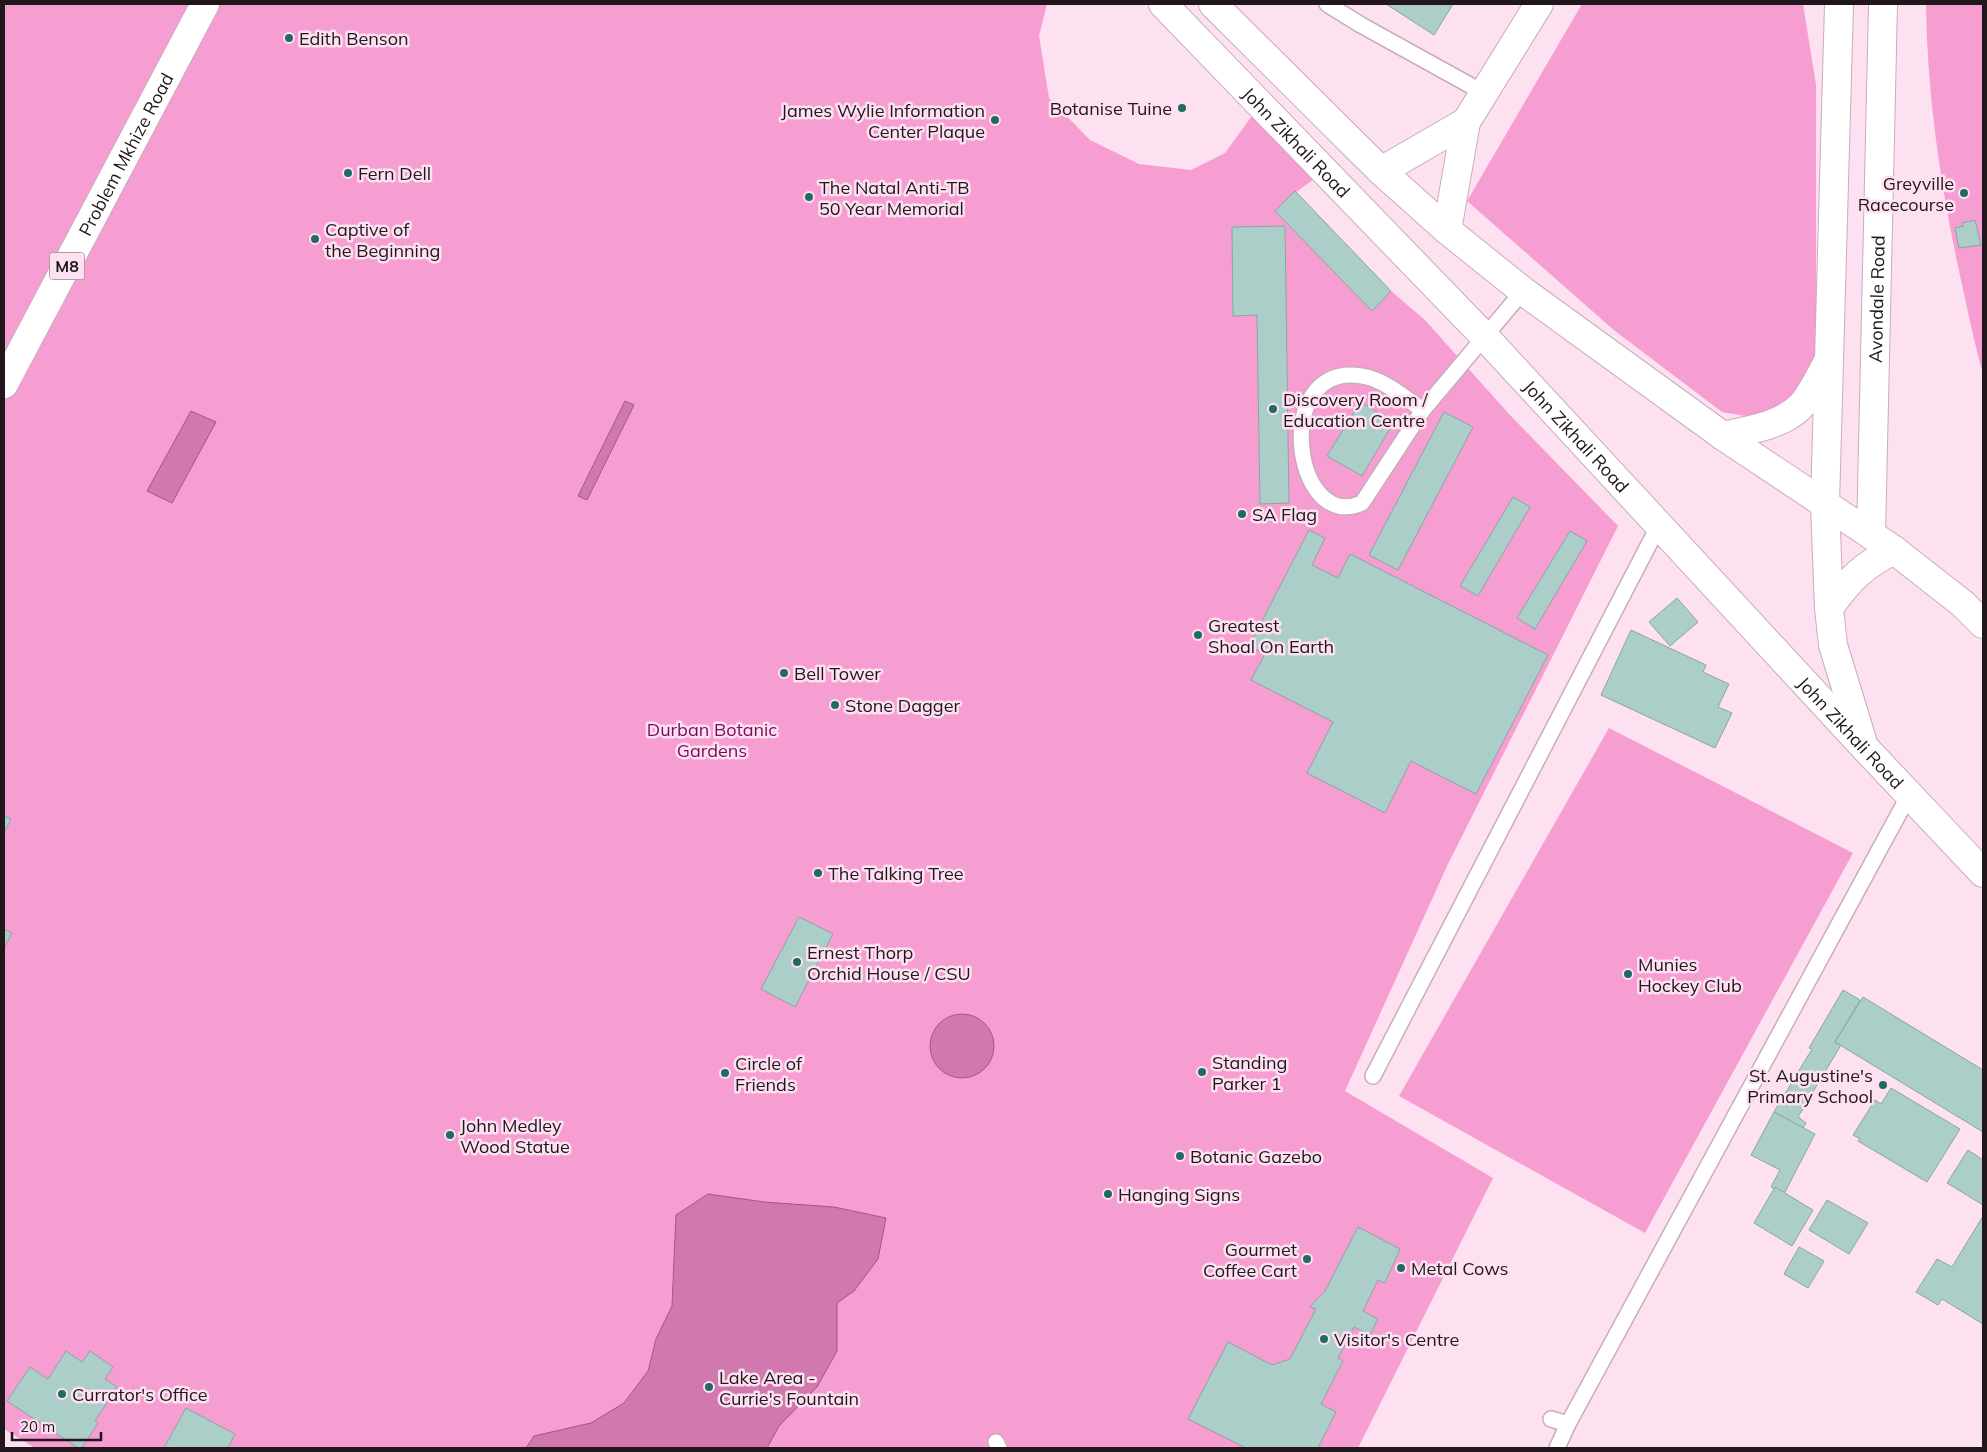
<svg xmlns="http://www.w3.org/2000/svg" width="1987" height="1452" font-family="Mulish,sans-serif">
<style>
.green{fill:#f69dd2}
.water{fill:#d179ae;stroke:#9c5b82}
.building{fill:#accec8;stroke:#87a8a2}
.lines{fill:none;stroke-linecap:round;stroke-linejoin:round}
.service-casing{stroke:#c8adbb;stroke-width:18}
.minor-casing{stroke:#c8adbb;stroke-width:30}
.secondary-casing{stroke:#c8adbb;stroke-width:30}
.primary-casing{stroke:#c8adbb;stroke-width:30}
.service{stroke:#fff;stroke-width:15}
.minor{stroke:#fff;stroke-width:28}
.secondary{stroke:#fff;stroke-width:28}
.primary{stroke:#fff;stroke-width:28}
.poi-dot{fill:#216a61;stroke:#fee1f1;stroke-width:2}
.labels{text-anchor:middle;dominant-baseline:central;stroke-width:5;stroke-linejoin:round;paint-order:stroke}
.shield{fill:#fee1f1;stroke:#63535b;stroke-width:1}
.shield-label{font-size:16px;font-weight:bold;fill:#20161b}
.poi-label{font-size:18px;fill:#20161b;stroke:#fee1f1;text-anchor:start}
.street-label{font-size:18px;fill:#20161b;stroke:#fee1f1}
.park-label{font-size:18px;fill:#790c59;stroke:#fee1f1}
</style>
<rect width="100%" height="100%" fill="#fee1f1"/>
<!-- green -->
<g class="green">
<path d="M 4,4 L 1047,4 L 1039,36 L 1049,98 L 1090,140 L 1139,164 L 1191,170 L 1225,153 L 1254,113 L 1313,180 L 1296,192 L 1391,291 L 1425,320 L 1509,414 L 1618,526 L 1448,864 L 1345,1091 L 1493,1178 L 1358,1448 L 35,1448 L 4,1429 Z"/>
<path d="M 1582,4 L 1803,4 L 1816,85 L 1816,357 L 1801,388 L 1779,410 L 1751,417 L 1722,412 L 1615,331 L 1467,201 Z"/>
<path d="M 1926,4 L 1983,4 L 1983,374 C 1975,346 1969,317 1963,289 C 1942,196 1927,99 1926,4 Z"/>
<path d="M 1609,728 L 1853,853 L 1645,1233 L 1399,1096 Z"/>
</g>
<!-- water -->
<g class="water">
<path d="M 625,401 L 634,405 L 587,500 L 578,496 Z"/>
<path d="M 191,411 L 216,422 L 172,503 L 147,491 Z"/>
<circle cx="962" cy="1046" r="32"/>
<path d="M 708,1194 L 764,1202 L 834,1207 L 886,1218 L 878,1259 L 854,1291 L 837,1303 L 837,1351 L 817,1387 L 779,1426 L 767,1448 L 526,1448 L 534,1436 L 591,1423 L 624,1403 L 648,1371 L 656,1339 L 672,1306 L 676,1215 Z"/>
</g>
<!-- building -->
<g class="building">
<path d="M 1386,4 L 1453,4 L 1434,35 Z"/>
<path d="M 1295,191 L 1391,291 L 1372,311 L 1275,211 Z"/>
<path d="M 1975,220 L 1981,245 L 1959,248 L 1955,228 L 1963,226 L 1962,223 Z"/>
<path d="M 1285,226 L 1289,503 L 1260,504 L 1257,315 L 1233,316 L 1232,227 Z"/>
<path d="M 1360,402 L 1394,422 L 1362,476 L 1327,456 Z"/>
<path d="M 1444,412 L 1473,427 L 1398,570 L 1369,555 Z"/>
<path d="M 1513,497 L 1530,507 L 1478,596 L 1460,586 Z"/>
<path d="M 1309,530 L 1325,538 L 1312,565 L 1338,578 L 1350,554 L 1548,655 L 1476,794 L 1411,761 L 1385,813 L 1307,773 L 1333,722 L 1251,680 L 1265,654 L 1249,646 Z"/>
<path d="M 1570,531 L 1587,541 L 1535,629 L 1517,618 Z"/>
<path d="M 1677,598 L 1698,622 L 1670,646 L 1649,622 Z"/>
<path d="M 1631,630 L 1706,665 L 1703,672 L 1729,684 L 1718,707 L 1732,713 L 1715,748 L 1601,695 Z"/>
<path d="M 4,816 L 11,819 L 4,833 Z"/>
<path d="M 799,917 L 833,934 L 795,1007 L 761,989 Z"/>
<path d="M 4,929 L 12,933 L 4,948 Z"/>
<path d="M 1843,990 L 1860,1000 L 1835,1042 L 1841,1045 L 1798,1117 L 1806,1123 L 1803,1128 L 1774,1112 L 1812,1049 L 1809,1048 Z"/>
<path d="M 1863,997 L 1983,1070 L 1983,1132 L 1835,1042 Z"/>
<path d="M 1891,1088 L 1960,1129 L 1927,1182 L 1858,1141 L 1860,1139 L 1853,1135 L 1875,1100 L 1881,1104 Z"/>
<path d="M 1774,1112 L 1815,1134 L 1784,1194 L 1771,1187 L 1780,1170 L 1751,1155 Z"/>
<path d="M 1968,1150 L 1983,1160 L 1983,1205 L 1947,1183 Z"/>
<path d="M 1775,1187 L 1813,1210 L 1792,1246 L 1754,1223 Z"/>
<path d="M 1827,1200 L 1868,1223 L 1849,1254 L 1809,1230 Z"/>
<path d="M 1983,1216 L 1983,1324 L 1942,1299 L 1938,1305 L 1916,1292 L 1937,1259 L 1952,1267 Z"/>
<path d="M 1358,1227 L 1400,1249 L 1385,1283 L 1378,1280 L 1363,1311 L 1378,1319 L 1370,1335 L 1354,1327 L 1338,1358 L 1343,1361 L 1321,1404 L 1336,1412 L 1318,1448 L 1246,1448 L 1188,1419 L 1228,1342 L 1272,1365 L 1290,1359 L 1316,1309 L 1310,1307 L 1325,1291 Z"/>
<path d="M 1799,1247 L 1824,1261 L 1808,1288 L 1784,1274 Z"/>
<path d="M 66,1351 L 82,1362 L 90,1351 L 113,1367 L 105,1379 L 117,1387 L 95,1421 L 98,1423 L 82,1448 L 78,1448 L 7,1401 L 30,1367 L 48,1379 Z"/>
<path d="M 186,1408 L 235,1434 L 228,1448 L 164,1448 Z"/>
</g>
<g class="lines">
<defs>
<g id="service">
<path d="M 1327,4 L 1361,25 L 1484,93"/>
<path d="M 1423,410 C 1406,399 1387,382 1367,377 C 1269,355 1292,535 1362,503 L 1423,410 L 1523,291"/>
<path d="M 1373,1076 L 1659,525"/>
<path d="M 1551,1419 L 1568,1424"/>
<path d="M 996,1442 L 999,1448"/>
<path d="M 1557,1448 L 1568,1424 L 1909,795"/>
</g>
<g id="minor">
<path d="M 1381,171 L 1466,122"/>
<path d="M 1447,230 L 1466,122 L 1539,4"/>
<path d="M 1825,504 L 1839,4"/>
<path id="s1" d="M 1871,535 L 1883,4"/>
</g>
<g id="secondary">
<path id="s2" d="M 1163,4 L 1484,336 L 1865,748 L 1983,873"/>
<path d="M 1213,4 L 1381,171 L 1447,230 L 1523,291 L 1723,436 L 1894,550 L 1963,604 L 1983,624"/>
<path d="M 1723,436 C 1749,430 1780,426 1800,407 C 1812,395 1820,375 1829,360"/>
<path d="M 1825,504 L 1829,608 L 1833,645 L 1862,740"/>
<path d="M 1829,608 C 1850,579 1861,567 1894,550"/>
</g>
<g id="primary">
<path id="s3" d="M 4,384 L 205,4"/>
</g>
</defs>
<!-- service casing -->
<use href="#service" class="service-casing"/>
<!-- minor casing -->
<use href="#minor" class="minor-casing"/>
<!-- secondary casing -->
<use href="#secondary" class="secondary-casing"/>
<!-- primary casing -->
<use href="#primary" class="primary-casing"/>
<!-- service -->
<use href="#service" class="service"/>
<!-- minor -->
<use href="#minor" class="minor"/>
<!-- secondary -->
<use href="#secondary" class="secondary"/>
<!-- primary -->
<use href="#primary" class="primary"/>
</g>
<!-- markers -->
<g class="poi-dot">
<circle cx="289" cy="38" r="5"/>
<circle cx="1182" cy="108" r="5"/>
<circle cx="995" cy="120" r="5"/>
<circle cx="348" cy="173" r="5"/>
<circle cx="1964" cy="193" r="5"/>
<circle cx="809" cy="197" r="5"/>
<circle cx="315" cy="239" r="5"/>
<circle cx="1273" cy="409" r="5"/>
<circle cx="1242" cy="514" r="5"/>
<circle cx="1198" cy="635" r="5"/>
<circle cx="784" cy="673" r="5"/>
<circle cx="835" cy="705" r="5"/>
<circle cx="818" cy="873" r="5"/>
<circle cx="797" cy="962" r="5"/>
<circle cx="1628" cy="974" r="5"/>
<circle cx="1202" cy="1072" r="5"/>
<circle cx="725" cy="1073" r="5"/>
<circle cx="1883" cy="1085" r="5"/>
<circle cx="450" cy="1135" r="5"/>
<circle cx="1180" cy="1156" r="5"/>
<circle cx="1108" cy="1194" r="5"/>
<circle cx="1307" cy="1259" r="5"/>
<circle cx="1401" cy="1268" r="5"/>
<circle cx="1324" cy="1339" r="5"/>
<circle cx="709" cy="1387" r="5"/>
<circle cx="62" cy="1394" r="5"/>
</g>
<g class="labels">
<!-- shield labels -->
<rect class="shield" x="49.5" y="252.5" width="35" height="27" rx="4"/>
<g class="shield-label">
<text x="67" y="266">M8</text>
</g>
<!-- poi labels -->
<g class="poi-label">
<text x="299" y="38">Edith Benson</text>
<text x="1172" y="108" text-anchor="end">Botanise Tuine</text>
<text x="985" y="110" text-anchor="end">James Wylie Information<tspan x="985" dy="21">Center Plaque</tspan></text>
<text x="358" y="173">Fern Dell</text>
<text x="1954" y="183" text-anchor="end">Greyville<tspan x="1954" dy="21">Racecourse</tspan></text>
<text x="819" y="187">The Natal Anti-TB<tspan x="819" dy="21">50 Year Memorial</tspan></text>
<text x="325" y="229">Captive of<tspan x="325" dy="21">the Beginning</tspan></text>
<text x="1283" y="399">Discovery Room /<tspan x="1283" dy="21">Education Centre</tspan></text>
<text x="1252" y="514">SA Flag</text>
<text x="1208" y="625">Greatest<tspan x="1208" dy="21">Shoal On Earth</tspan></text>
<text x="794" y="673">Bell Tower</text>
<text x="845" y="705">Stone Dagger</text>
<text x="828" y="873">The Talking Tree</text>
<text x="807" y="952">Ernest Thorp<tspan x="807" dy="21">Orchid House / CSU</tspan></text>
<text x="1638" y="964">Munies<tspan x="1638" dy="21">Hockey Club</tspan></text>
<text x="1212" y="1062">Standing<tspan x="1212" dy="21">Parker 1</tspan></text>
<text x="735" y="1063">Circle of<tspan x="735" dy="21">Friends</tspan></text>
<text x="1873" y="1075" text-anchor="end">St. Augustine's<tspan x="1873" dy="21">Primary School</tspan></text>
<text x="460" y="1125">John Medley<tspan x="460" dy="21">Wood Statue</tspan></text>
<text x="1190" y="1156">Botanic Gazebo</text>
<text x="1118" y="1194">Hanging Signs</text>
<text x="1297" y="1249" text-anchor="end">Gourmet<tspan x="1297" dy="21">Coffee Cart</tspan></text>
<text x="1411" y="1268">Metal Cows</text>
<text x="1334" y="1339">Visitor's Centre</text>
<text x="719" y="1377">Lake Area -<tspan x="719" dy="21">Currie's Fountain</tspan></text>
<text x="72" y="1394">Currator's Office</text>
</g>
<!-- street labels -->
<g class="street-label">
<text stroke="none"><textPath href="#s2" startOffset="192">John Zikhali Road</textPath></text>
<text stroke="none"><textPath href="#s3" startOffset="260">Problem Mkhize Road</textPath></text>
<text stroke="none"><textPath href="#s1" startOffset="236">Avondale Road</textPath></text>
<text stroke="none"><textPath href="#s2" startOffset="598">John Zikhali Road</textPath></text>
<text stroke="none"><textPath href="#s2" startOffset="1002">John Zikhali Road</textPath></text>
</g>
<!-- park labels -->
<g class="park-label">
<text x="712" y="729">Durban Botanic<tspan x="712" dy="21">Gardens</tspan></text>
</g>
</g>
<!-- border -->
<rect width="1987" height="1452" fill="none" stroke="#20161b" stroke-width="10"/>
<!-- scale -->
<path d="M12 1432v8h89v-8" fill="none" stroke="#20161b" stroke-width="2.5"/>
<text x="20" y="1432" font-size="15" fill="#20161b" stroke="#fee1f1" stroke-width="4" paint-order="stroke">20 m</text>
</svg>
